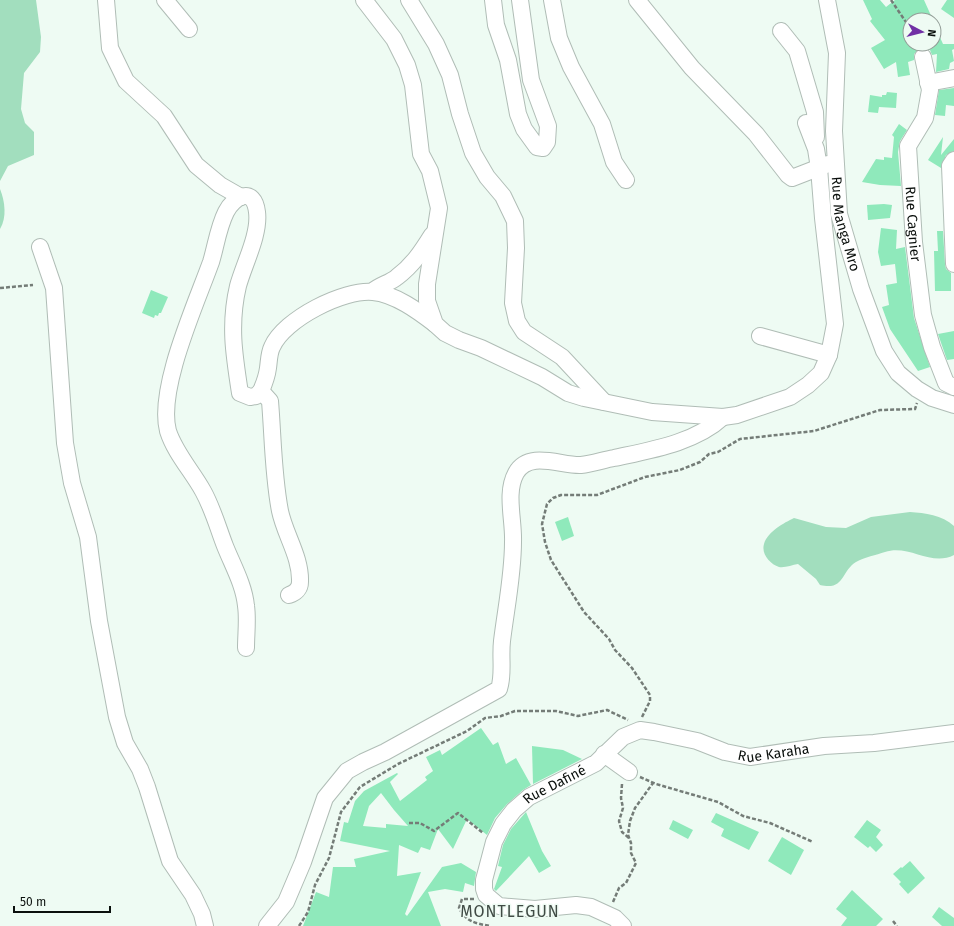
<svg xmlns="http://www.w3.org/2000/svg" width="954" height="926" font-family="'Fira Sans',sans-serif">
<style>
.green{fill:#a2debe}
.building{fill:#8fe9bb;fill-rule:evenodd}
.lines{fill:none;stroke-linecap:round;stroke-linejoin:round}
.minor-casing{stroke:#b0bdb6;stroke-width:18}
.path{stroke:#747c77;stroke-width:2.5;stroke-dasharray:4 2;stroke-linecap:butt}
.minor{stroke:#fff;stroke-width:16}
.labels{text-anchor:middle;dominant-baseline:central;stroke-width:3;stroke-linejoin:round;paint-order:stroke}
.street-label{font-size:14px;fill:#0b100d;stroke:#eefbf3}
.quarter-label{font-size:16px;letter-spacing:1px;fill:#404b45;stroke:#eefbf3}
</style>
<rect width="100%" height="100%" fill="#eefbf3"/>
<!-- green -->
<g class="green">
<path d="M 0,0 L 36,0 L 41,37 L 40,52 L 24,73 L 21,109 L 25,123 L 34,132 L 34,155 L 8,166 L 0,181 Z"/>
<path d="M 0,189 C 5,201 7,218 0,229 Z"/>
<path d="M 910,512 C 925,513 942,515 954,526 L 954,555 C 931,567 909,544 885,552 C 876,555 865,557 856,562 C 841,571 845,591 820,585 L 816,579 L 798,564 C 792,565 785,568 779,567 C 770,564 761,554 764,544 C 768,531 784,523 794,518 L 826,527 L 846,528 L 871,517 Z"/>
</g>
<!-- building -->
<g class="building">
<path d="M 863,0 L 880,0 L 886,7 L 895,0 L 924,0 L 933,20 L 910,20 L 910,44 L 934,44 L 934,24 L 943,44 L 954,44 L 954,49 L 952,50 L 954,61 L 950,63 L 949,69 L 936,72 L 937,54 L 932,55 L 930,50 L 921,48 L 914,54 L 914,60 L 908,62 L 910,75 L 898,77 L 896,62 L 884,69 L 871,48 L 885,40 L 870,21 L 872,19 Z"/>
<path d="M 947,0 L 954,0 L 954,18 L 941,9 Z"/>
<path d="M 954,88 L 954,106 L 946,105 L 945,116 L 935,115 L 939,90 Z"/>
<path d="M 887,92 L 897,93 L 896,108 L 879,107 L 878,113 L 868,112 L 870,95 L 882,97 L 882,95 L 886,95 Z"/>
<path d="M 899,124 L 907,130 L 900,141 L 898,152 L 901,186 L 880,185 L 862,182 L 876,159 L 884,160 L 884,157 L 892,158 L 894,137 L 892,135 Z"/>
<path d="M 943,137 L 941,155 L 954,139 L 954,151 L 946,155 L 941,168 L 928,160 Z"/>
<path d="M 884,204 L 892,205 L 890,218 L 868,220 L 867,205 Z"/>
<path d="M 881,228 L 897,230 L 896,249 L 905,247 L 914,318 L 930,367 L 918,371 L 890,329 L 882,307 L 889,305 L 886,285 L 897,283 L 895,264 L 881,266 L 878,252 Z"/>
<path d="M 937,231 L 943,231 L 945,264 L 946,269 L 951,273 L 951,291 L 935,291 L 934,251 L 938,251 Z"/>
<path d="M 151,290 L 168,297 L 161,313 L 159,313 L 158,316 L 155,315 L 154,318 L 142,313 Z"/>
<path d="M 954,331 L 954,359 L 947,360 L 938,334 Z"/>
<path d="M 568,517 L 574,536 L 562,541 L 555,522 Z"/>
<path d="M 481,728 L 493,745 L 498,742 L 506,764 L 516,758 L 531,785 L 523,790 L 507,804 L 495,818 L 487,835 L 467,819 L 453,849 L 438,829 L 430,850 L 421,847 L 418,853 L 399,845 L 397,876 L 421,872 L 405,914 L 407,916 L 442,867 L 461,863 L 476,872 L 474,886 L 465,883 L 463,892 L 445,889 L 428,892 L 441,926 L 303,926 L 316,892 L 329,897 L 333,867 L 356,867 L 354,859 L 390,851 L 340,841 L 344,822 L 348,823 L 355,801 L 364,791 L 397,773 L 398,774 L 390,782 L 400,801 L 427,780 L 425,777 L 433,771 L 426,757 L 440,750 L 442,755 ZM 381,793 L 394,810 L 408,826 L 386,824 L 386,828 L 363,826 L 369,806 Z"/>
<path d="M 532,746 L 563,750 L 582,759 L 533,784 Z"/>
<path d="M 526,812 L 542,851 L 551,866 L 539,873 L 529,856 L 496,891 L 494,889 L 502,867 L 498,866 L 503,845 L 511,829 Z"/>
<path d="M 716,813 L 759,832 L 749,850 L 721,836 L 724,829 L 711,822 Z"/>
<path d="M 673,820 L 693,830 L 688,839 L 669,829 Z"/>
<path d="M 867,820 L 881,830 L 876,837 L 883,845 L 876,852 L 870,846 L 868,848 L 854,837 Z"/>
<path d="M 782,837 L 804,850 L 791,875 L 768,861 Z"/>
<path d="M 910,861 L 925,878 L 908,894 L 899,884 L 901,882 L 893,874 L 901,867 L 902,868 Z"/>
<path d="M 852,890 L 883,919 L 876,926 L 841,926 L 847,918 L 836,909 Z"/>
<path d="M 939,907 L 954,918 L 954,926 L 942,926 L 932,917 Z"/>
</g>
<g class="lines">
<defs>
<g id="minor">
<path d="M 106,0 L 110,48 L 126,81 L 164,116 L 196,165 L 220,185 L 241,197"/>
<path d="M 165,0 L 189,29"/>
<path d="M 364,0 L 394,39 L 407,65 L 413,85 L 421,154 L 430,171 L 439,208 L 427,284 L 427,301 L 435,324 L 445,333 L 459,340 L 481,348 L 542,377 L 568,393 L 584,398 L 652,412 L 723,417 L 737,415 L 790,397 L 808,385 L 821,373 L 829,355 L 835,324 L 823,218 L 819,168 L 816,149 L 806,123"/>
<path d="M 409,0 L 436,44 L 450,75 L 460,114 L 473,153 L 487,177 L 503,196 L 515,221 L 516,248 L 513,303 L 517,321 L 524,332 L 562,357 L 604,402"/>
<path d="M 493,0 L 496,25 L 508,60 L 518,114 L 524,129 L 537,147 L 543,148 L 547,142 L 548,126 L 531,80 L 520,0"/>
<path d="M 552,0 L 559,38 L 571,67 L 602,124 L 614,162 L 626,180"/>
<path d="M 637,0 L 692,68 L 756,134 L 788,175 L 792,178 L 828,164"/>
<path id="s1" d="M 827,0 L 837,53 L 834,131 L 839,214 L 861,289 L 884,351 L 898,373 L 917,389 L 932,398 L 954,405"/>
<path d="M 781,31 L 797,51 L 815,112 L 816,137"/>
<path id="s2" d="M 923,57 L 930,90 L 925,118 L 908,146 L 914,242 L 923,315 L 932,347 L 946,383 L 954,387"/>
<path d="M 928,83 L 954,78"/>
<path d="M 954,160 L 950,166 L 954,264"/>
<path d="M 40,247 L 54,288 L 65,443 L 72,483 L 88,537 L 99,621 L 117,717 L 125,743 L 140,769 L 147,787 L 170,861 L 193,895 L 202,914 L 205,926"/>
<path d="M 373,291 C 380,285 390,283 397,277 C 413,265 422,251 432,235"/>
<path d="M 760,336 L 829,355"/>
<path d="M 261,391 L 270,401 C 273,437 273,475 280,511 C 285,535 301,557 300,582 C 300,589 295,593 289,595"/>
<path d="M 246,648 C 246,634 248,619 246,606 C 244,585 233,566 225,546 C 218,528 213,509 203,491 C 192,471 175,453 168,431 C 157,389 196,304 211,262 C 216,246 218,228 226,212 C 234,196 254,186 257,212 C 260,234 244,264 238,286 C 229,324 234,355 240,393 L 250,397 L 256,396 L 261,391 C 264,384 267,376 268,368 C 269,361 269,353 272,347 C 284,319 344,289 373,292 C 395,294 418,311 435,324"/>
<path d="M 604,754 L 629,772"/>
<path d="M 267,926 L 286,902 L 303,862 L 325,798 L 347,771 L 363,762 L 385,752 L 499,689 C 504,674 500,658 502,641 C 506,608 513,575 513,542 C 514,520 505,493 516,473 C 529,450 561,466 581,465 C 592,464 603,460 614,458 C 651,450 695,443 723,417"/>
<path id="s3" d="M 623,926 L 615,918 L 591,907 L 576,905 L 535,909 L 499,906 L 486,895 L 484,889 L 484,880 L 494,842 L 503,824 L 514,810 L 529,797 L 596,763 L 623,737 L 640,730 L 654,732 L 697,741 L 725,752 L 750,757 L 824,746 L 874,743 L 954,733"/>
</g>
</defs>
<!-- minor casing -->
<use href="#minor" class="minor-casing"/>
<!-- path -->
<g class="path">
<path d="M 891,0 L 910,28"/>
<path d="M 0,288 L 33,285"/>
<path d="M 642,717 L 650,701 L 650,695 L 632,668 L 615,650 L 609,639 L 584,612 L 551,560 L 545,542 L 542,524 L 547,504 L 553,498 L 561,495 L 597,495 L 645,477 L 680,470 L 700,462 L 709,454 L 718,452 L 740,439 L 814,431 L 880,410 L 915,409 L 917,403"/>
<path d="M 640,777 L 656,784 L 718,802 L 743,816 L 770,823 L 813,842"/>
<path d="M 622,784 L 621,798 L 623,808 L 619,821 L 622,832 L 629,838"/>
<path d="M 409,823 L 420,823 L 434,831 L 458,813 L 483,833"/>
<path d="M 474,899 L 462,899 L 459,908 C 467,922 474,923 490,926"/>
<path d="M 613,902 L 619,888 L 626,883 L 636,863 L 631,853 L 631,843 L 628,835 L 630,821 L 635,808 L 653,783"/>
<path d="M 893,921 L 897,926"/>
<path d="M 299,926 L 308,912 L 315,885 L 329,858 L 341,812 L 360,787 L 398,764 L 467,731 L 485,718 L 501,716 L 515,711 L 556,711 L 578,716 L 607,710 L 628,720"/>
</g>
<!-- minor -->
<use href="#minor" class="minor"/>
</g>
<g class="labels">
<!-- street labels -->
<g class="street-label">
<text stroke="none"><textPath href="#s1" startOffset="226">Rue Manga Mro</textPath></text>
<text stroke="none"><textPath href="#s2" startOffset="173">Rue Cagnier</textPath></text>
<text stroke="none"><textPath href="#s3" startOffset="528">Rue Karaha</textPath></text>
<text stroke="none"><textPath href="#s3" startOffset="288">Rue Dafiné</textPath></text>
</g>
<!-- quarter labels -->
<g class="quarter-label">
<text x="510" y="911">MONTLEGUN</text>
</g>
</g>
<!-- north arrow -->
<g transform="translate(922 32) rotate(97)"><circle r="19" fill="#eefbf3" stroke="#939d97"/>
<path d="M0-3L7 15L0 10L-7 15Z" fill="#7030a5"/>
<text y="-6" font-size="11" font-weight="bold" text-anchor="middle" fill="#0b100d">N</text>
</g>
<!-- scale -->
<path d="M14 906v6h96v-6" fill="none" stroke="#0b100d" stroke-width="2"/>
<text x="20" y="906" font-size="12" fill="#0b100d" stroke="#eefbf3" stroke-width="3" paint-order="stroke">50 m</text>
</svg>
